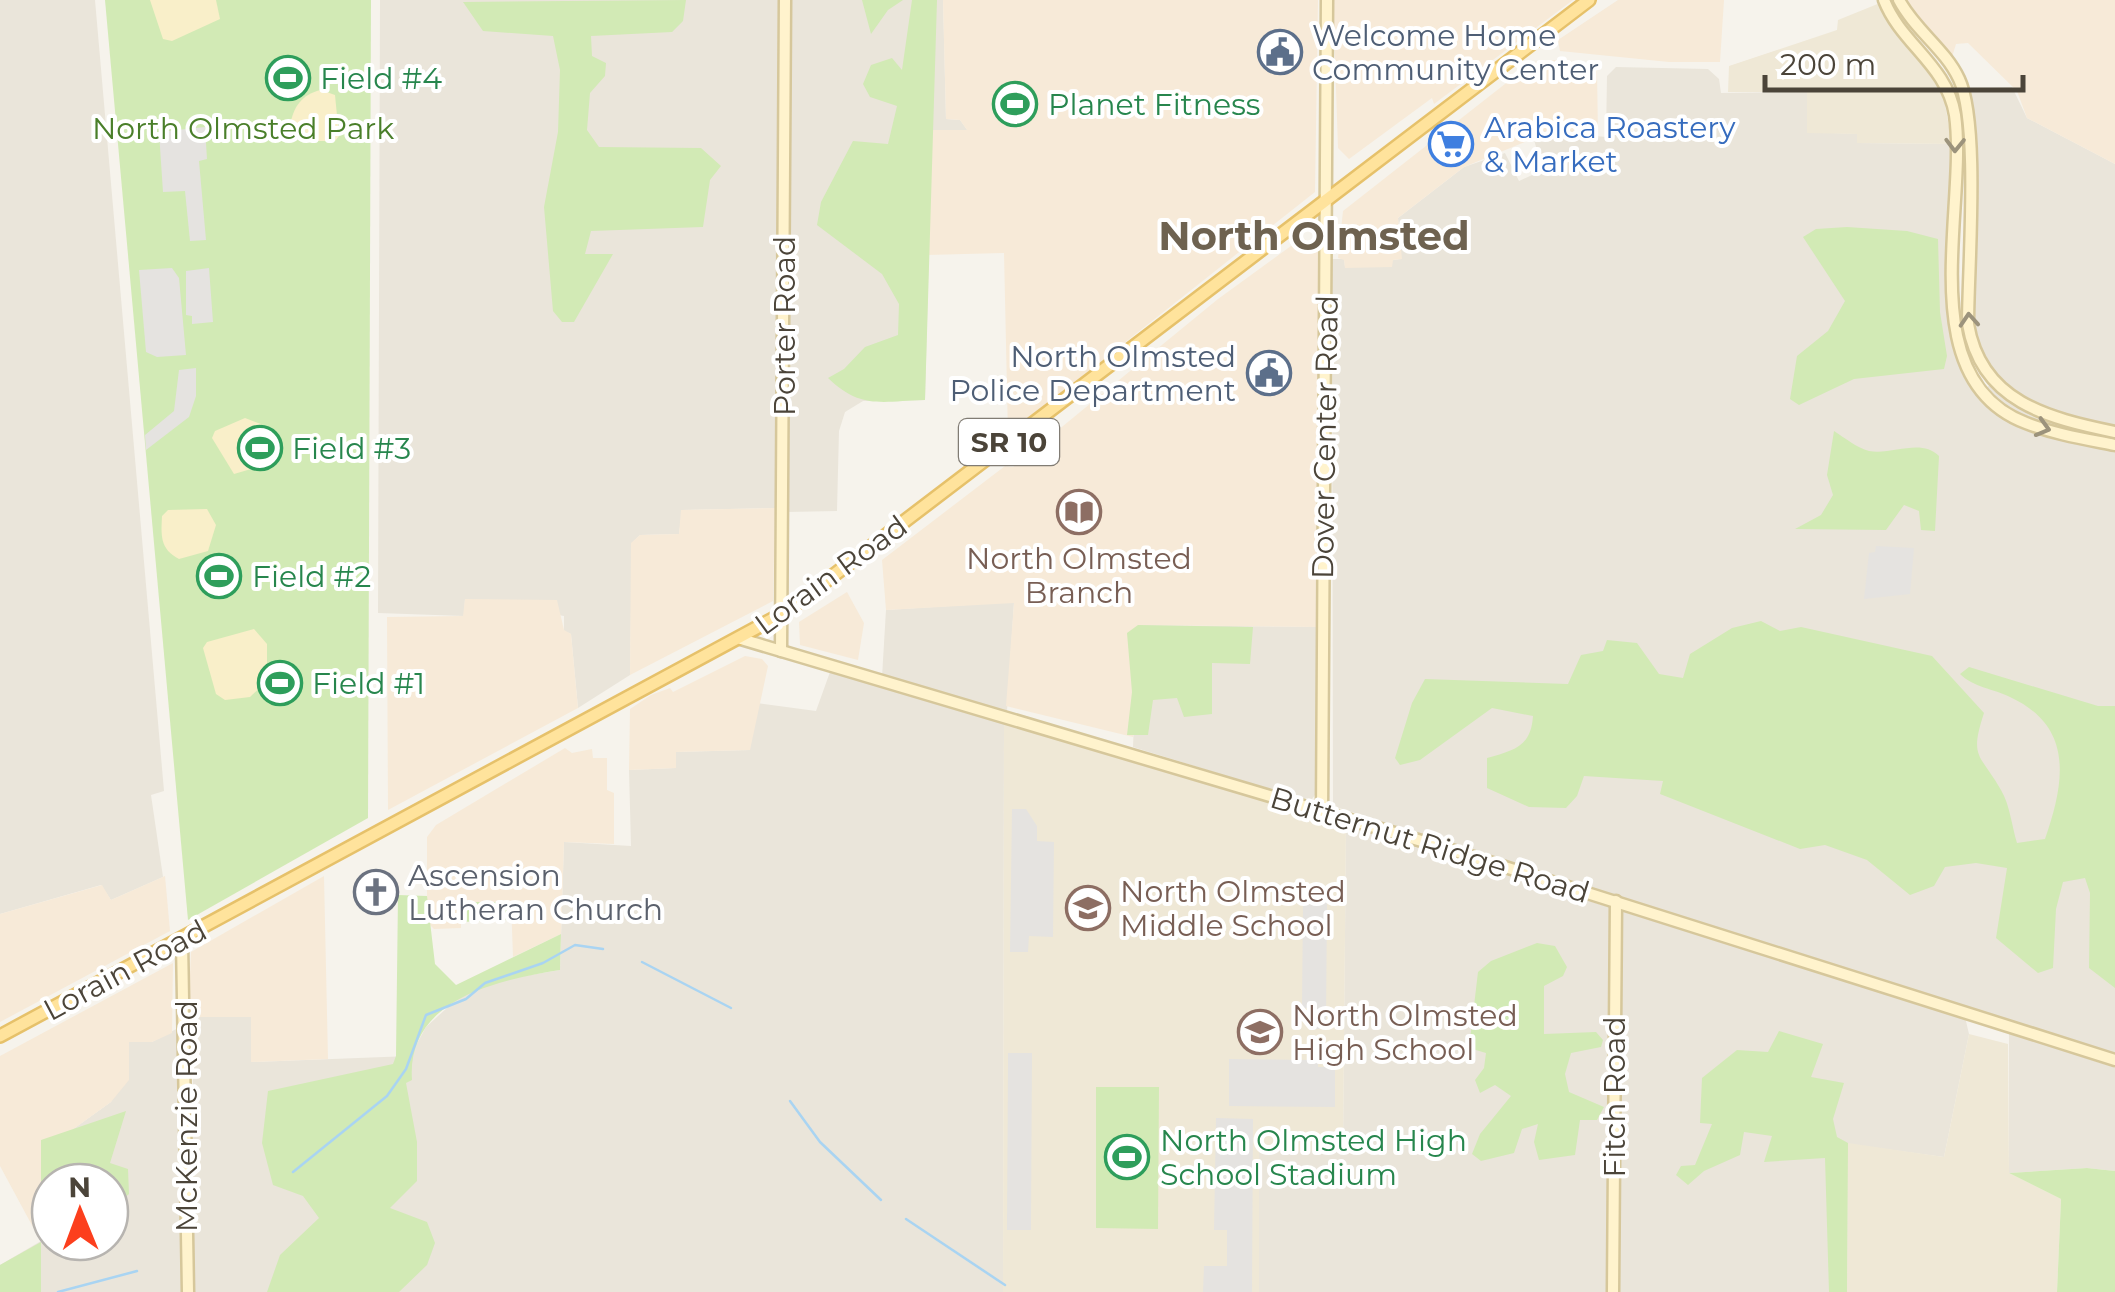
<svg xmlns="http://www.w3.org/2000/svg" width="2115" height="1292" font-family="Montserrat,sans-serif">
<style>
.residential{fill:#eae5da;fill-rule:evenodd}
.commercial{fill:#f7ead8}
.education{fill:#efe8d6}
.green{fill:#d2eab5}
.sand{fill:#f9efc9}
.parking{fill:#e5e3e0}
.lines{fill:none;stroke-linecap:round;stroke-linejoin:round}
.stream{stroke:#a9d4f2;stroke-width:2.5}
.secondary-casing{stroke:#d6c79b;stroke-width:15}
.primary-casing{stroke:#e6c16a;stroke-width:16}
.secondary{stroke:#fff3cd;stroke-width:10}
.primary{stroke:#ffe39c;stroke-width:11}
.oneway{stroke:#9c937c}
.labels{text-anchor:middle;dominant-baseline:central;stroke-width:8;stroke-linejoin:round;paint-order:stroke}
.shield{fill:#fff;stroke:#817c74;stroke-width:2.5}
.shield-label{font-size:28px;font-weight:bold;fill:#4b4439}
.service-label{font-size:30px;fill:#4e5e75;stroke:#fff;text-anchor:start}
.leisure-label{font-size:30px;fill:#27864d;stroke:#fff;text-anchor:start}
.shop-label{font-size:30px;fill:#366cbe;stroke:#fff;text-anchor:start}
.park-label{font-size:30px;fill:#4a7f2a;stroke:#fff}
.street-label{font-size:30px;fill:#4b4439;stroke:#fff}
.education-label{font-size:30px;fill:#785e54;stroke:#fff;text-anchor:start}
.worship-label{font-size:30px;fill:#5b616d;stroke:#fff;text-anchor:start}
.district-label{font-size:40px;font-weight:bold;fill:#6e6250;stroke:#fff}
</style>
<rect width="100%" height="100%" fill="#f6f3ec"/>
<!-- residential -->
<g class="residential">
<path d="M 0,0 L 95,0 L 164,791 L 151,795 L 163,877 L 111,900 L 101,885 L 0,914 Z"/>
<path d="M 380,0 L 782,0 L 780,508 L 682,510 L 679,534 L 640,535 L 632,543 L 630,675 L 578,708 L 571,634 L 564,631 L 564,616 L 465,599 L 464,616 L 378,613 Z"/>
<path d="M 790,0 L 943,0 L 946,119 L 960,120 L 968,131 L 932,131 L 925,400 L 863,401 L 845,412 L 839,431 L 837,511 L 787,512 Z"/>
<path d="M 1616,67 L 1708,69 L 1719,79 L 1721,93 L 1807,92 L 1807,132 L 1858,134 L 1858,143 L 1952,144 L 1950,327 L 1961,366 L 1980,394 L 1997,378 L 1977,342 L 1973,317 L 1976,122 L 1968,88 L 2012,87 L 2027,118 L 2115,164 L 2115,1056 L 1333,806 L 1332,259 L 1344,259 L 1345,267 L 1401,259 L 1398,218 L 1464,167 L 1505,153 L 1519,181 L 1543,170 L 1531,130 L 1606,137 L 1607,76 Z"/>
<path d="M 1014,602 L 1007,711 L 882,677 L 886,610 Z"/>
<path d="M 1138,625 L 1319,627 L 1318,791 L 1312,799 L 1295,797 L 1133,747 Z"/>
<path d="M 830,672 L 1004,721 L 1003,1292 L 193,1292 L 193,1016 L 251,1017 L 252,1062 L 410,1056 L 426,1027 L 459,997 L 500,980 L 560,970 L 564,842 L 631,846 L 629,770 L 675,768 L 675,752 L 749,750 L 757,703 L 816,711 Z"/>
<path d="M 1346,826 L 1965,1017 L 1969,1034 L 1944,1157 L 1848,1144 L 1847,1292 L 1259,1292 L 1259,1149 L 1343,1150 Z"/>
<path d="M 180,1027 L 182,1292 L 0,1292 L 0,1265 L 41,1241 L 41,1140 L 65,1135 L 111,1102 L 129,1041 L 152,1042 ZM 50,1182 L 110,1182 L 110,1242 L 50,1242 Z"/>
<path d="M 2009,1032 L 2115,1068 L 2115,1171 L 2087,1168 L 2009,1173 Z"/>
</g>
<!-- commercial -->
<g class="commercial">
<path d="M 943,0 L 1318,0 L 1315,192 L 1008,435 L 1004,253 L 926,255 L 932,130 L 967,130 L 960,120 L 946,119 Z"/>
<path d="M 1333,0 L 1573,0 L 1434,104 L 1432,98 L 1349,159 L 1338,148 Z"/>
<path d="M 1618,0 L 1724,0 L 1720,62 L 1669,62 L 1560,51 L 1558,40 Z"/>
<path d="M 1905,0 L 2115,0 L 2115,164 L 2027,118 L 2017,91 L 1968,43 L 1956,44 L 1952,57 Z"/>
<path d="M 1556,60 L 1597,70 L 1598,136 L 1528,130 L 1532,139 L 1464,167 L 1398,218 L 1402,259 L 1393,260 L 1392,267 L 1345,268 L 1344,260 L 1338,258 L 1343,211 L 1533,62 Z"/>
<path d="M 1302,238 L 1317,245 L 1319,253 L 1319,627 L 1138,625 L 1133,737 L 1006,706 L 1014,603 L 886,610 L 882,560 L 1005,466 L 1013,467 L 1218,299 Z"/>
<path d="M 775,508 L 773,601 L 630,675 L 631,543 L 640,535 L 679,534 L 681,510 Z"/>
<path d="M 847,592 L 864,623 L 858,660 L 800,645 L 799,622 Z"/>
<path d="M 465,599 L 557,600 L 564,630 L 571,634 L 578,708 L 388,810 L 387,617 L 463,616 Z"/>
<path d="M 745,656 L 762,659 L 768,666 L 750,750 L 676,752 L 676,768 L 629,770 L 630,709 L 651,695 L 670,688 L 673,692 Z"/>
<path d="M 565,748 L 572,753 L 592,749 L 593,758 L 607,758 L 607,790 L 614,793 L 614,844 L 564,842 L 561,934 L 513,957 L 511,902 L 461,902 L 461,928 L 434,929 L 427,922 L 427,837 L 436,825 Z"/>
<path d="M 165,876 L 170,931 L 0,1022 L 0,914 L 102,885 L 111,900 Z"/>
<path d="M 324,876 L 328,1059 L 251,1062 L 251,1017 L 188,1017 L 191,952 Z"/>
<path d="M 173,963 L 172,1033 L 152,1042 L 129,1042 L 129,1080 L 111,1102 L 65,1135 L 41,1140 L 41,1242 L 0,1166 L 0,1056 Z"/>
</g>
<!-- education -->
<g class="education">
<path d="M 1880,3 L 1892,27 L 1942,87 L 1952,144 L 1857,143 L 1857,134 L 1807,133 L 1807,92 L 1728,92 L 1729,66 L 1837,30 L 1838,20 Z"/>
<path d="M 1004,721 L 1346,826 L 1343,1151 L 1259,1150 L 1259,1292 L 1003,1292 Z"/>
<path d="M 1969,1034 L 2008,1044 L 2009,1173 L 2061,1199 L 2057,1292 L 1847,1292 L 1848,1143 L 1944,1157 Z"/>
</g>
<!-- green -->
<g class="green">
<path d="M 105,0 L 371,0 L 368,818 L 188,920 Z"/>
<path d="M 686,0 L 683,21 L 672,32 L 591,36 L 592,56 L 606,63 L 605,76 L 590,93 L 587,130 L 599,147 L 701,148 L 721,166 L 710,180 L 703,227 L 591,231 L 585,254 L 613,254 L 574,322 L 562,322 L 553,311 L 544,207 L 558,132 L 560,70 L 553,36 L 483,31 L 463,2 Z"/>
<path d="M 862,0 L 903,0 L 888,10 L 871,34 Z"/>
<path d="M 912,0 L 937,0 L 925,400 C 882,401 861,410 828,378 L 844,369 L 865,347 L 898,335 L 899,304 L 882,274 L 817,225 L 821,202 L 853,141 L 888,144 L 897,106 L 870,97 L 863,84 L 871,65 L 892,58 L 902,70 Z"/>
<path d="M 1847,227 L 1907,231 L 1938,239 L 1940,312 L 1947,356 L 1944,369 L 1854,379 L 1799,405 L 1790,399 L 1797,356 L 1828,331 L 1845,301 L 1803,237 L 1816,229 Z"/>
<path d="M 1834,431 C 1845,438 1857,448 1869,451 C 1893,455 1921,438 1939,456 L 1935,531 L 1921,530 L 1919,511 L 1904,505 L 1886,530 L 1795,529 L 1821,515 L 1833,495 L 1827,475 Z"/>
<path d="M 1761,621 L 1780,631 L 1801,627 L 1932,656 L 1984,713 C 1969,759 1980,753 2001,790 C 2010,805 2012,827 2017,843 L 2045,839 C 2065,781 2074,727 2010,697 C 1994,689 1973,687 1960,674 L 1969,667 L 2098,706 L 2115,706 L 2115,988 L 2089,968 L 2090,893 L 2085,878 L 2063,882 L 2056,909 L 2053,968 L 2038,973 L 1996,938 L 2007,868 L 1976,863 L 1945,867 L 1934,886 L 1910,895 L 1867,860 L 1825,845 L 1800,849 L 1660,794 L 1663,781 L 1584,776 L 1577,796 L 1566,808 L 1529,807 L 1487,788 L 1487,758 C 1514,750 1531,747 1533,716 L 1492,708 L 1420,760 L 1400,765 L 1395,758 L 1412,703 L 1425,679 L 1568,684 L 1581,655 L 1603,651 L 1607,640 L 1637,643 L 1659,674 L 1683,678 L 1690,654 L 1732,628 Z"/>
<path d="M 1138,625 L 1253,627 L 1250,664 L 1212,663 L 1212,714 L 1184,717 L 1177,698 L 1153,700 L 1148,735 L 1127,735 L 1132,692 L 1127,633 Z"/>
<path d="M 398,895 L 427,896 L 435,964 L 456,985 L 561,934 L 560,970 C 498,980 406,999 412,1080 L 406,1083 L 417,1142 L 417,1181 L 390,1208 L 427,1222 L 435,1243 L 427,1265 L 399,1292 L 267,1292 L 280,1255 L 319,1218 L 303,1196 L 273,1185 L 262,1143 L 268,1091 L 393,1064 L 396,1056 Z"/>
<path d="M 460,902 L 512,902 L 512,920 L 461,922 Z"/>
<path d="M 1537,943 L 1555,946 L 1567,967 L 1563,976 L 1544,986 L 1544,1034 L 1596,1032 L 1603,1040 L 1601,1047 L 1571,1053 L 1565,1074 L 1569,1092 L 1604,1107 L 1597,1120 L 1580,1120 L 1575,1155 L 1539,1160 L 1534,1142 L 1538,1124 L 1522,1129 L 1514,1153 L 1481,1161 L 1472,1154 L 1480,1134 L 1511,1096 L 1495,1085 L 1480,1093 L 1475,1080 L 1484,1068 L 1486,1053 L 1469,1048 L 1478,972 L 1491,961 Z"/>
<path d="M 1779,1031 L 1823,1044 L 1811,1077 L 1844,1083 L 1833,1119 L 1837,1137 L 1848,1143 L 1847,1292 L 1829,1292 L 1825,1158 L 1764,1162 L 1772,1136 L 1744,1132 L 1740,1155 L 1704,1171 L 1688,1185 L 1676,1175 L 1681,1166 L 1695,1165 L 1712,1124 L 1700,1123 L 1702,1078 L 1737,1050 L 1768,1052 Z"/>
<path d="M 1096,1087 L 1159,1087 L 1158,1229 L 1096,1228 Z"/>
<path d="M 126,1111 L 110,1163 L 128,1169 L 129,1194 L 110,1210 L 110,1182 L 50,1182 L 50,1231 L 41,1232 L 41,1140 Z"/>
<path d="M 2087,1168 L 2115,1171 L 2115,1292 L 2057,1292 L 2061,1199 L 2009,1173 Z"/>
<path d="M 41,1242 L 41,1292 L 0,1292 L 0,1265 Z"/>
</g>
<!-- sand -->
<g class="sand">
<path d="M 150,0 L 216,0 L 220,19 L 172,41 L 163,39 Z"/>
<path d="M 321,90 L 335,95 L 339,136 L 335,141 L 300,141 L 290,126 C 293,107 302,94 321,90 Z"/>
<path d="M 245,418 L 261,424 L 266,446 L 251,469 L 234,474 L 212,438 L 215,431 Z"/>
<path d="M 207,509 L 216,525 L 208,551 L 179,559 C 160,549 161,536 162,516 L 168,510 Z"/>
<path d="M 254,629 L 267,644 L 267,681 L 250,697 L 225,700 L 216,694 L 203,648 L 207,642 Z"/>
</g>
<!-- parking -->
<g class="parking">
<path d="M 205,127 L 207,159 L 199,161 L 206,240 L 190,241 L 185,191 L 163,192 L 159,132 Z"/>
<path d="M 172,268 L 179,278 L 186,355 L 157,357 L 146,352 L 139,270 Z"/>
<path d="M 209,268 L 213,322 L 192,324 L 192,316 L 186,315 L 186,271 Z"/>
<path d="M 196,368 L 196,396 L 189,417 L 146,450 L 145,435 L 174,411 L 179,370 Z"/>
<path d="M 1876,546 L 1914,548 L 1910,594 L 1864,599 L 1869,553 L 1875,552 Z"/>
<path d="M 1012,809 L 1026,809 L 1037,826 L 1037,841 L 1054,842 L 1053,937 L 1029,936 L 1028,952 L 1010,952 Z"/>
<path d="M 1327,902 L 1326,1023 L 1319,1023 L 1319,1029 L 1308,1029 L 1308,1008 L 1302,1008 L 1303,905 Z"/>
<path d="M 1008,1053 L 1032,1053 L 1031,1230 L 1007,1230 Z"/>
<path d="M 1229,1059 L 1318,1060 L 1318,1067 L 1335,1067 L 1335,1107 L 1229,1106 Z"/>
<path d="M 1216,1118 L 1253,1119 L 1252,1292 L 1203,1292 L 1204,1266 L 1227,1266 L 1227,1230 L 1214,1230 Z"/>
</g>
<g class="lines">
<!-- stream -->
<g class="stream">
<path d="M 642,962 L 731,1008"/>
<path d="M 790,1101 L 820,1142 L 881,1200"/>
<path d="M 293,1172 L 387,1096 L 406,1069 L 426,1015 L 466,999 L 485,983 L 543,963 L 575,945 L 603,949"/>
<path d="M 906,1219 L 1005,1285"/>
<path d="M 58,1292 L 137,1271"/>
</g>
<defs>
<g id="secondary">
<path d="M 1884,0 C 1901,44 1947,65 1955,115 C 1968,207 1910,379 2026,423 C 2054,434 2085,439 2115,445"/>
<path d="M 1899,0 C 1915,30 1945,49 1959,79 C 1980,123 1968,268 1968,324 C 1981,402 2048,418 2115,432"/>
<path d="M 741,639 L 1445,848 L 2115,1060"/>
<path d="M 781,651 L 785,0"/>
<path d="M 1322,814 L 1327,0"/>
<path d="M 182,941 L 188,1292"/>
<path d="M 1613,1292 L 1616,901"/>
</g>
<path id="primary" d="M 0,1036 L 784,613 L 1589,0"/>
</defs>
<!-- secondary casing -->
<use href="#secondary" class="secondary-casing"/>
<!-- primary casing -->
<use href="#primary" class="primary-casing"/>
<!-- secondary -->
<use href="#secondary" class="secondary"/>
<!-- primary -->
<use href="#primary" class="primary"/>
</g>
<!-- one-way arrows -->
<defs><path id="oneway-chevron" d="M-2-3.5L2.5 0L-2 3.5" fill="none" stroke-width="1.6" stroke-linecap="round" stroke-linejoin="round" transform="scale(2.5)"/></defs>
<g class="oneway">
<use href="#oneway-chevron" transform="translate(1955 145) rotate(91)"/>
<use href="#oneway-chevron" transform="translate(1969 320) rotate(-94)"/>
<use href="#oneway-chevron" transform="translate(2043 428) rotate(16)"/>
</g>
<!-- icons -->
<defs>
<symbol id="civic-ring" viewBox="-11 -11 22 22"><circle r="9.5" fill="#fff" stroke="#5c6f8a" stroke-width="1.5"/><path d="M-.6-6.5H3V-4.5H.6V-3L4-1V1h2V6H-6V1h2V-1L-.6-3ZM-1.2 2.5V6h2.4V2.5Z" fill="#5c6f8a"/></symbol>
<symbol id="stadium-ring" viewBox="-11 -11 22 22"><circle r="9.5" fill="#fff" stroke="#2e9e5b" stroke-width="1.5"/><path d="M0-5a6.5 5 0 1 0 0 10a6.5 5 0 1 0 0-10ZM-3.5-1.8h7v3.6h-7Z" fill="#2e9e5b"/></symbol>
<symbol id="supermarket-ring" viewBox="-11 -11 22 22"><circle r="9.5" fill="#fff" stroke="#3f7fe0" stroke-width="1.5"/><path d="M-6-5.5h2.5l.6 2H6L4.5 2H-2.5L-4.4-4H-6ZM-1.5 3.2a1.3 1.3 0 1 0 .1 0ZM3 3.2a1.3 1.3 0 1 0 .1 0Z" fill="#3f7fe0"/></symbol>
<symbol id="library-ring" viewBox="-11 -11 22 22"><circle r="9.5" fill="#fff" stroke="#8d6e63" stroke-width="1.5"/><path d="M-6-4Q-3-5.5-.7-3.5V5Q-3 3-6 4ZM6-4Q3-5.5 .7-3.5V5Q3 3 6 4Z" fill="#8d6e63"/></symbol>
<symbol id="church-ring" viewBox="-11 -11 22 22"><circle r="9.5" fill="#fff" stroke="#6b7280" stroke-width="1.5"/><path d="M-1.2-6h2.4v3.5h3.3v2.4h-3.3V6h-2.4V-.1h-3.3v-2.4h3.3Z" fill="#6b7280"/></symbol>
<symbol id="school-ring" viewBox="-11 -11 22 22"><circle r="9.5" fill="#fff" stroke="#8d6e63" stroke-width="1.5"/><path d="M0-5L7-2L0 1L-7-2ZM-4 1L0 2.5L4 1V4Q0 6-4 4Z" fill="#8d6e63"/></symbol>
</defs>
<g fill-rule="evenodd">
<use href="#civic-ring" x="1255" y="27" width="50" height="50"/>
<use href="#stadium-ring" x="263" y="53" width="50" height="50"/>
<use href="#stadium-ring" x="990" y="79" width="50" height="50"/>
<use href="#supermarket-ring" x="1426" y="119" width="50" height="50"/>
<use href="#civic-ring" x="1244" y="348" width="50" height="50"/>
<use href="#stadium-ring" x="235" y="423" width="50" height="50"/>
<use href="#library-ring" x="1054" y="487" width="50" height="50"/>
<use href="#stadium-ring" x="194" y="551" width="50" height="50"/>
<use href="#stadium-ring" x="255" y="658" width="50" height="50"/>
<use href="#church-ring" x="351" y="867" width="50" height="50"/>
<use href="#school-ring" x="1063" y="883" width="50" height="50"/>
<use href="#school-ring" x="1235" y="1007" width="50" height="50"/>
<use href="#stadium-ring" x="1102" y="1132" width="50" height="50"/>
</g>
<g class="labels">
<!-- shield labels -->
<rect class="shield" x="959" y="419" width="100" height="46" rx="8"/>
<g class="shield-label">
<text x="1009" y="442">SR 10</text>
</g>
<!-- service labels -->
<g class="service-label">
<text x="1312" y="35">Welcome Home<tspan x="1312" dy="34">Community Center</tspan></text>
<text x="1236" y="356" text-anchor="end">North Olmsted<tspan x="1236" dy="34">Police Department</tspan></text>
</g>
<!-- leisure labels -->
<g class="leisure-label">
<text x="320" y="78">Field #4</text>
<text x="1048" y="104">Planet Fitness</text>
<text x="292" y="448">Field #3</text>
<text x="252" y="576">Field #2</text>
<text x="312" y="683">Field #1</text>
<text x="1160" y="1140">North Olmsted High<tspan x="1160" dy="34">School Stadium</tspan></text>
</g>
<!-- shop labels -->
<g class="shop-label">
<text x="1484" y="127">Arabica Roastery<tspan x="1484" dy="34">&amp; Market</tspan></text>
</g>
<!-- park labels -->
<g class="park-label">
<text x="243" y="128">North Olmsted Park</text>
</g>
<!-- street labels -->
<g class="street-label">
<text transform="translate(784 326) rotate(-90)">Porter Road</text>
<text transform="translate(1325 437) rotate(-89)">Dover Center Road</text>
<text transform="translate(831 575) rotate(-36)">Lorain Road</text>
<text transform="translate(1430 845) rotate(17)">Butternut Ridge Road</text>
<text transform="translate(125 970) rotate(-28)">Lorain Road</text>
<text transform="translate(1614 1097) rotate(-90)">Fitch Road</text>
<text transform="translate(186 1116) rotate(-90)">McKenzie Road</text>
</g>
<!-- education labels -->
<g class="education-label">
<text x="1079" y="558" text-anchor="middle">North Olmsted<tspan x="1079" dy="34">Branch</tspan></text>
<text x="1120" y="891">North Olmsted<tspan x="1120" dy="34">Middle School</tspan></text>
<text x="1292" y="1015">North Olmsted<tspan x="1292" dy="34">High School</tspan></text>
</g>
<!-- worship labels -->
<g class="worship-label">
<text x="408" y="875">Ascension<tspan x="408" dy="34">Lutheran Church</tspan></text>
</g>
<!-- district labels -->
<g class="district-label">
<text x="1314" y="235">North Olmsted</text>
</g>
</g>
<!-- north arrow -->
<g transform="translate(80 1212) rotate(359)"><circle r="48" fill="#ffffff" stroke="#b7b4b0" stroke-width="2.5"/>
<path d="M0-8L18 38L0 25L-18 38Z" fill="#fc3f1d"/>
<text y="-15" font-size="28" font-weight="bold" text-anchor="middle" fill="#4b4439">N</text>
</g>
<!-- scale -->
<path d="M1765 75v15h258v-15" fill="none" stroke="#4b4439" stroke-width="5"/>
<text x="1780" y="75" font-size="30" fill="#4b4439" stroke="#ffffff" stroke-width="8" paint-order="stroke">200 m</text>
</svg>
